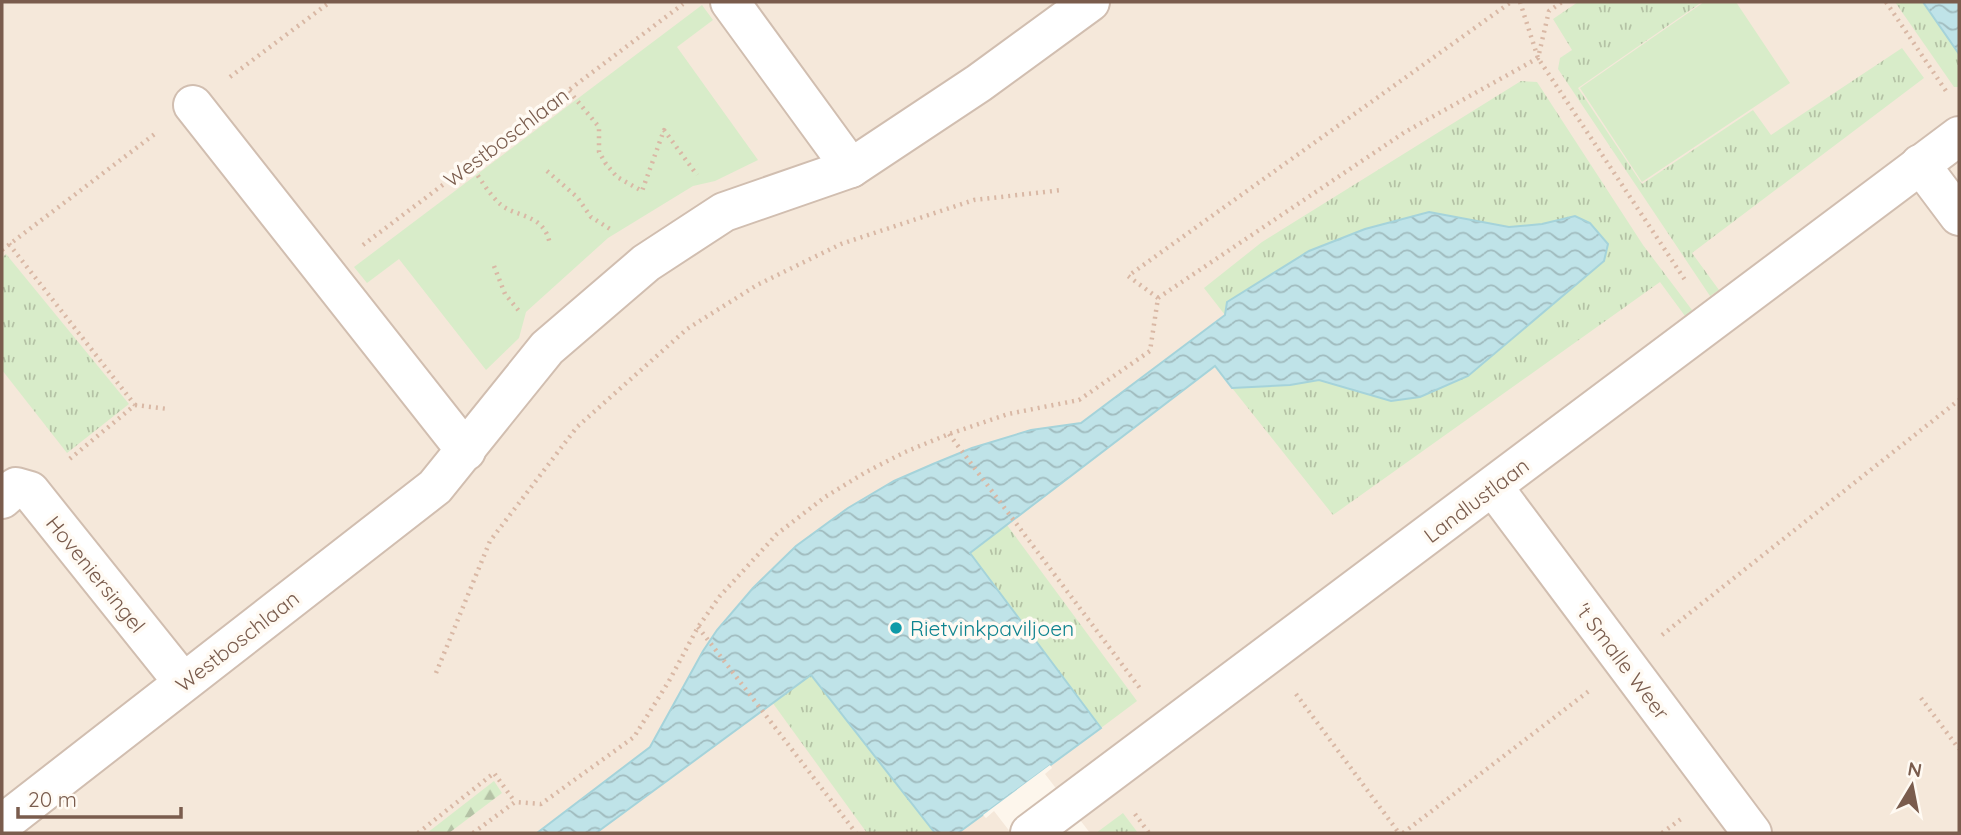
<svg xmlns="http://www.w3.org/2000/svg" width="1961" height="835" font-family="Quicksand,sans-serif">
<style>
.residential{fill:#f5e8da}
.grass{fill:url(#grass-tufts)}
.forest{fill:url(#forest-firs)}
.park{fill:#d8ecc9}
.water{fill:url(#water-waves);stroke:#a5d3da;stroke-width:2}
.pier{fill:#fdf6ec}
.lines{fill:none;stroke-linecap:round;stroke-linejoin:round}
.minor-casing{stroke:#d1beb0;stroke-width:42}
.path{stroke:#d9b8a5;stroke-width:4.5;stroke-dasharray:2 5;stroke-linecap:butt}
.minor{stroke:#fff;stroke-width:38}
.culture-dot{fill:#0f9aa8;stroke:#fffaf3;stroke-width:2.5}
.labels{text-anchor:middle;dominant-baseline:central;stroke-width:7;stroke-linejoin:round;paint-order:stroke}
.street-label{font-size:21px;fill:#7a5c4d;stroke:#fffaf3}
.culture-label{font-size:21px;fill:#0d838f;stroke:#fffaf3;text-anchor:start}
</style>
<defs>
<pattern id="grass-tufts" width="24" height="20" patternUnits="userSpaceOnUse" patternTransform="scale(1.75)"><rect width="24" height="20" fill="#d8ecc9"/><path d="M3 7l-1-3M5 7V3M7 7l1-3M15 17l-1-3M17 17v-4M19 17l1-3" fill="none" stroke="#b4c2a5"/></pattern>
<pattern id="forest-firs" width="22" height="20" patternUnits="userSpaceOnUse" patternTransform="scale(1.75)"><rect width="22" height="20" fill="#d8ecc9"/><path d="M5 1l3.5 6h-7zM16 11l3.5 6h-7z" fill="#b4c2a5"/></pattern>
<pattern id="water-waves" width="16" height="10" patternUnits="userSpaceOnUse" patternTransform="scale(1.75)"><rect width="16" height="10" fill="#bfe3e8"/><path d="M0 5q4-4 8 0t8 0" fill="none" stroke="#a0bbbe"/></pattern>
</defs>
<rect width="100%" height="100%" fill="#fdf6ec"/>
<!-- residential -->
<rect class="residential" x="2" y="2" width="1957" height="831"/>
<!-- grass -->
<g class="grass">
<path d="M 1578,2 L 1702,2 L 1578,88 L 1642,184 L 1753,110 L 1771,135 L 1902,48 L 1924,78 L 1692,253 L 1719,290 L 1710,296 L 1558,69 L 1560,58 L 1572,50 L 1553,19 Z"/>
<path d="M 1895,2 L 1923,2 L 1959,53 L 1959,87 L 1954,87 Z"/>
<path d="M 1521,81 L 1537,82 L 1643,245 L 1692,310 L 1685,316 L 1660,282 L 1333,515 L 1232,388 L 1290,385 L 1319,379 L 1351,390 L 1420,397 L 1468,376 L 1604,261 L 1575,216 L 1542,224 L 1509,227 L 1429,212 L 1365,229 L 1309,251 L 1225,315 L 1204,288 L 1262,242 Z"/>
<path d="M 6,254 L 129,404 L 67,453 L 2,370 L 2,258 Z"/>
<path d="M 1007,525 L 1137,701 L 1101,728 L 969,554 Z"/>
<path d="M 811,675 L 935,833 L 867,833 L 772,702 Z"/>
<path d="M 1123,813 L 1138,833 L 1096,833 Z"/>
</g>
<!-- forest -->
<path class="forest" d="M 494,781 L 502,793 L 449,833 L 427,833 Z"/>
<!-- park -->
<g class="park">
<path d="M 1704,2 L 1736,2 L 1790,83 L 1642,182 L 1580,88 Z"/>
<path d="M 702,5 L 713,20 L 677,47 L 758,160 L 715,181 L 693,186 L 608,238 L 526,312 L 519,338 L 486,370 L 399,259 L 367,283 L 354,267 Z"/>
</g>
<!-- water -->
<g class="water">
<path d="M 1923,2 L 1959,2 L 1959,54 Z"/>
<path d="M 1429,212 L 1509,227 L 1542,224 L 1575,216 L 1590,223 L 1608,244 L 1604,261 L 1468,376 L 1420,397 L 1391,401 L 1319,380 L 1290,385 L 1232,388 L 1215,366 L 970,553 L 1101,728 L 958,833 L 935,833 L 811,675 L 596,833 L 537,833 L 650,747 L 703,651 L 717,630 L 753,588 L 796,546 L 848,508 L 894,481 L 933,464 L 972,448 L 1031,430 L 1081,423 L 1225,315 L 1227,302 L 1309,251 L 1365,229 Z"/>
</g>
<!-- pier -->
<path class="pier" d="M 1050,765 L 1052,768 L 1045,774 L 1090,833 L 1011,833 L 994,811 L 986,818 L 983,815 Z"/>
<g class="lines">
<defs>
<g id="minor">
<path d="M 730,2 L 851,168"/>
<path d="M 193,105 L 466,451"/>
<path d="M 1920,164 L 1959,216"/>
<path d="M 1494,488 L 1752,833"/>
<path d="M 2,499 L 16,487 L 30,491 L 183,682"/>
<path d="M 2,824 L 435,487 L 547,348 L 646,263 L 724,212 L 851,168 L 979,83 L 1090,2"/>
<path d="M 1030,833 L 1959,136"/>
</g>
</defs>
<!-- minor casing -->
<use href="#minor" class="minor-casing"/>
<!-- path -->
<g class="path">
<path d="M 1520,2 L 1538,58 L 1685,280"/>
<path d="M 1886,2 L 1946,91"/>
<path d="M 230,77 L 330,2"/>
<path d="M 569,91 L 599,127 L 599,152 L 606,164 L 617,177 L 642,191 L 664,130 L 697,175"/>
<path d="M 470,164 C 479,177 489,194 500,204 C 516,218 545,213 550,245"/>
<path d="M 547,171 L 577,197 L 591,217 L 610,229"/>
<path d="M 9,244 L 135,405 L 66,462"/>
<path d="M 363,245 L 683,4"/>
<path d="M 2,250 L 156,133"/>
<path d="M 494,266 L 505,294 L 519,311"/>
<path d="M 1158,298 L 1128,276 L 1511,2"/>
<path d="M 135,405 L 168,409"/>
<path d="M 949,434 L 1142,691"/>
<path d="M 698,627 L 856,833"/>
<path d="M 1662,635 L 1959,400"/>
<path d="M 436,673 L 490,541 L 577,427 L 687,329 L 757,285 L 841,244 L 974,200 L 1062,190"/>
<path d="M 1296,694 L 1399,833"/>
<path d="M 1921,698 L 1959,749"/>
<path d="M 1135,814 L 1149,833"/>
<path d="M 418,833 L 494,773 L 515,802"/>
<path d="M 473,833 L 515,802 L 541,804 L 634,737 L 669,681 L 698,627 L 720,596 L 777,534 L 825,497 L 866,472 L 905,452 L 949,434 L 1008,414 L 1079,400 L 1150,351 L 1158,298 L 1405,132 L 1538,58 L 1549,11 L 1562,2"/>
<path d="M 1403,833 L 1589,691"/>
<path d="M 1662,833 L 1681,819"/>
</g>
<!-- minor -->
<use href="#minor" class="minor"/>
</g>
<!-- markers -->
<circle class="culture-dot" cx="896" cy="628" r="7"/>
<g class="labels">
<!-- street labels -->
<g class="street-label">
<text transform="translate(506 137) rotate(-37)">Westboschlaan</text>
<text transform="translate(1476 500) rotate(-37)">Landlustlaan</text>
<text transform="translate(96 574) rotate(51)">Hoveniersingel</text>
<text transform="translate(237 641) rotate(-38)">Westboschlaan</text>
<text transform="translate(1623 661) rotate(53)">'t Smalle Weer</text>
</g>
<!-- culture labels -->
<g class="culture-label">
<text x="910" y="628">Rietvinkpaviljoen</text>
</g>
</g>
<!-- border -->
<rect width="1961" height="835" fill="none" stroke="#7a5c4d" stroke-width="7"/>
<!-- north arrow -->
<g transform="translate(1912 786) rotate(10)" stroke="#fffaf3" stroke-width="5" paint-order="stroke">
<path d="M0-5L12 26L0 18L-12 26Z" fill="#7a5c4d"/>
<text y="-10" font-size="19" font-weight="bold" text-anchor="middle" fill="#7a5c4d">N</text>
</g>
<!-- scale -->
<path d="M18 807v10h163v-10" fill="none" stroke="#7a5c4d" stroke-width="3.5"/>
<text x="28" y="807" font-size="21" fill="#7a5c4d" stroke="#fffaf3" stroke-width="5" paint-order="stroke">20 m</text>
</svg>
